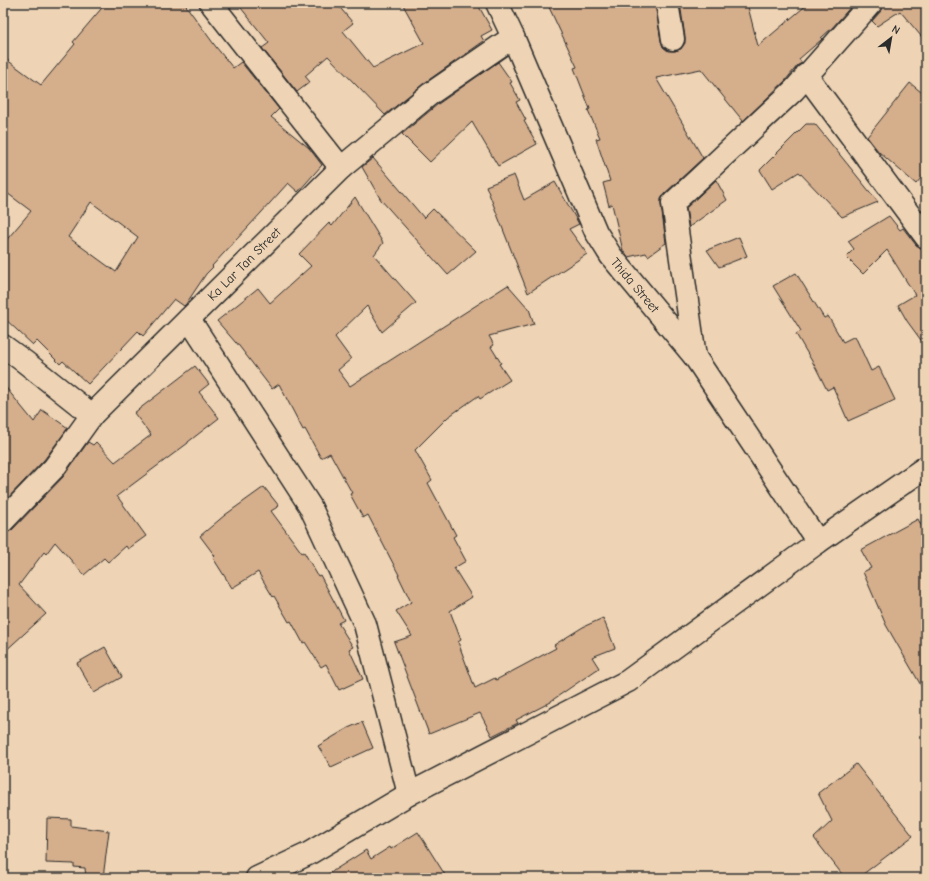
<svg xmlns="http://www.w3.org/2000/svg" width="929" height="881" font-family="'Comic Neue',sans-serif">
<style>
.building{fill:#d5ae8c;stroke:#2b2b2b;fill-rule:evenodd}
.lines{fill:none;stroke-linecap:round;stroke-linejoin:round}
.minor-casing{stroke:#2b2b2b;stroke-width:25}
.minor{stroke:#eed4b5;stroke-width:22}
.labels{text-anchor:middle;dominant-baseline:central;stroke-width:4;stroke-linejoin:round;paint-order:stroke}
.street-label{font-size:13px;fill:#2b2b2b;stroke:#eed4b5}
</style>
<rect width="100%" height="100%" fill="#eed4b5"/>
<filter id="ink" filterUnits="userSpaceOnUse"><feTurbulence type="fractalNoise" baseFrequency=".025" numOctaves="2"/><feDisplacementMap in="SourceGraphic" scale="8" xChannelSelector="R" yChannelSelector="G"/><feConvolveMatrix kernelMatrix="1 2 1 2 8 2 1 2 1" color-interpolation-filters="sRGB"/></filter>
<g filter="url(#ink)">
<!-- building -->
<g class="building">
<path d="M 106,3 L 184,3 L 216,47 L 233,68 L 241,62 L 279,109 L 271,117 L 309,148 L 322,165 L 298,192 L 288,183 L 261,213 L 212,266 L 213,267 L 206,274 L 186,304 L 184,306 L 174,299 L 143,336 L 138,331 L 88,384 L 63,361 L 60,364 L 37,341 L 33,345 L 3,317 L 3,244 L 31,211 L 3,190 L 3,57 L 41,85 L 75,44 L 73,42 ZM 91,202 L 138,237 L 116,272 L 68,237 Z"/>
<path d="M 237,3 L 336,3 L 353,23 L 343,31 L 373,68 L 424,43 L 402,3 L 477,3 L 492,30 L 481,36 L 484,41 L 423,84 L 385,115 L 328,56 L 305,76 L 310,82 L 297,92 L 262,48 L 269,43 Z"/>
<path d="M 547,3 L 655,3 L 661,41 L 663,47 L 668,51 L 675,51 L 681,49 L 685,43 L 685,37 L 680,3 L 747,3 L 758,46 L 809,3 L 854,3 L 832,28 L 821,38 L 822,39 L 821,40 L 799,59 L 802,63 L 798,65 L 785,81 L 743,121 L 701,69 L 656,78 L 703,158 L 664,194 L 661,199 L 661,205 L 666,243 L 648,256 L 646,253 L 628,257 L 623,251 L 612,204 L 609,206 L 603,183 L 610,181 L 596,139 L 600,138 L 588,110 L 590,109 L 574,68 L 577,67 Z"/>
<path d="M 883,3 L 926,3 L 926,42 L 900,11 L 877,26 L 872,21 L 881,11 L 883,6 Z"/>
<path d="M 498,62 L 512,82 L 510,83 L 520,100 L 516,102 L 526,120 L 524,121 L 537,144 L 498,166 L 472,122 L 430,162 L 402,134 L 438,104 Z"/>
<path d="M 910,83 L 926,96 L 926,172 L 916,184 L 879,152 L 867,137 Z"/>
<path d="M 806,124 L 815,124 L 878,202 L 842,217 L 799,172 L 772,189 L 760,170 Z"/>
<path d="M 373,158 L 424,218 L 433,209 L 476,251 L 448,275 L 381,200 L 362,167 Z"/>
<path d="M 514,175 L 524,200 L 555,182 L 579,224 L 569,229 L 587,254 L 528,293 L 486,186 Z"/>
<path d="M 716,180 L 727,200 L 689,227 L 686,208 Z"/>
<path d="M 355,197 L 383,243 L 374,255 L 416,303 L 382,332 L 367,306 L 335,337 L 351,359 L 338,370 L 350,386 L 508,285 L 529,309 L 534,324 L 489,336 L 494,345 L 491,347 L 501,363 L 499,364 L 510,380 L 480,399 L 478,396 L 448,417 L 415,450 L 432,480 L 428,483 L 456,535 L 453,537 L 466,561 L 454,568 L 472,597 L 450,611 L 461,640 L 458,642 L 475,688 L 495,678 L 496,680 L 556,648 L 554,645 L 583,627 L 603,618 L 615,648 L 592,657 L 599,668 L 551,701 L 551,702 L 516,720 L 518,723 L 492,736 L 480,713 L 429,734 L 394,642 L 412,636 L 396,611 L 411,602 L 398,575 L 399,575 L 368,515 L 363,518 L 350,494 L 352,493 L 330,453 L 321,458 L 305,429 L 303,430 L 279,384 L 272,389 L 236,342 L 236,343 L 217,321 L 258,288 L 270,303 L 311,266 L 299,254 L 329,223 L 332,226 Z"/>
<path d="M 889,216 L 900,230 L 903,228 L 916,245 L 921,248 L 926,250 L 926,347 L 907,321 L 898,305 L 915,295 L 887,250 L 863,274 L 846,257 L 854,249 L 848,241 Z"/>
<path d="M 739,237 L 747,256 L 719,267 L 707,250 Z"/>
<path d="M 796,273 L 824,318 L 828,316 L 843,342 L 855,336 L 871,371 L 879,367 L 895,400 L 848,421 L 833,387 L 827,390 L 816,368 L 796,334 L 801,331 L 773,286 Z"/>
<path d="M 195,366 L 209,384 L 199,392 L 219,418 L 188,442 L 188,443 L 117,496 L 146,536 L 128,549 L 126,546 L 108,562 L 104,558 L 84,575 L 55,542 L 46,554 L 44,552 L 19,585 L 46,614 L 3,653 L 3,536 L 5,533 L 12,530 L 63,477 L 88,442 L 93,445 L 96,442 L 115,462 L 151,435 L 134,413 Z"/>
<path d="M 3,384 L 34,422 L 42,410 L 68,428 L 44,460 L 5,501 L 3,499 Z"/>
<path d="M 264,487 L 279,506 L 271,511 L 302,553 L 304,552 L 318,576 L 320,575 L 344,620 L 338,623 L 353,647 L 349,649 L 363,679 L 339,690 L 326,664 L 321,667 L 305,642 L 303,643 L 291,621 L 289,622 L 274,596 L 273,597 L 258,572 L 232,588 L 213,558 L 215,556 L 200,536 L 225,515 Z"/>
<path d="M 918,519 L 926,535 L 926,694 L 886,625 L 863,572 L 871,568 L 861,550 Z"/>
<path d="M 105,647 L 122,677 L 94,693 L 77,663 Z"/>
<path d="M 362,722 L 373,748 L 331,767 L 318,746 L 348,728 Z"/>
<path d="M 856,764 L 913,836 L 858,878 L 845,878 L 814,838 L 832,821 L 818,793 Z"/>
<path d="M 47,818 L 71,819 L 71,826 L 109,831 L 103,878 L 86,878 L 85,868 L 74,867 L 74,864 L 46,863 Z"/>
<path d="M 418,832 L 447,878 L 322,878 L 366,850 L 371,859 L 390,847 L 391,849 Z"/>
</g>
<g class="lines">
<defs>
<g id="minor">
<path d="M 211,3 L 341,168"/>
<path d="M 497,3 L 513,37 L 596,232 L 611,256 L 695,357 L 818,542"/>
<path d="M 667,3 L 673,39"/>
<path d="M 806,75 L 926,237"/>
<path d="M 189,319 L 310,506 L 365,624 L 409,794"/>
<path d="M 3,346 L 25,362 L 92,415"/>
<path d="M 695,357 L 673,203 L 794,90 L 871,3"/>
<path d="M 3,521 L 54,468 L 92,415 L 341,168 L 430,94 L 513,37"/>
<path d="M 257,878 L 308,854 L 409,794 L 628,681 L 818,542 L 926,467"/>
</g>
</defs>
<!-- minor casing -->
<use href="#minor" class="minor-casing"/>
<!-- minor -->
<use href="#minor" class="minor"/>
</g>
</g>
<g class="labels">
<!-- street labels -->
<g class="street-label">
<text transform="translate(244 264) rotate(-45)">Ka Lar Tan Street</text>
<text transform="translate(635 285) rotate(50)">Thida Street</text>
</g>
</g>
<!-- margin -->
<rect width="929" height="881" fill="none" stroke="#eed4b5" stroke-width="16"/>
<rect x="8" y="8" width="913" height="865" fill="none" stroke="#2b2b2b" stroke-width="1.5" filter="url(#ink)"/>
<!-- north arrow -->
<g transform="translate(891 38) rotate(31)" stroke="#eed4b5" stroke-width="3" paint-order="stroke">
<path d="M0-3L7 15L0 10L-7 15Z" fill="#2b2b2b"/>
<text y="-6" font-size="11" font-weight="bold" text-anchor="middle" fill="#2b2b2b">N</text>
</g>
</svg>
